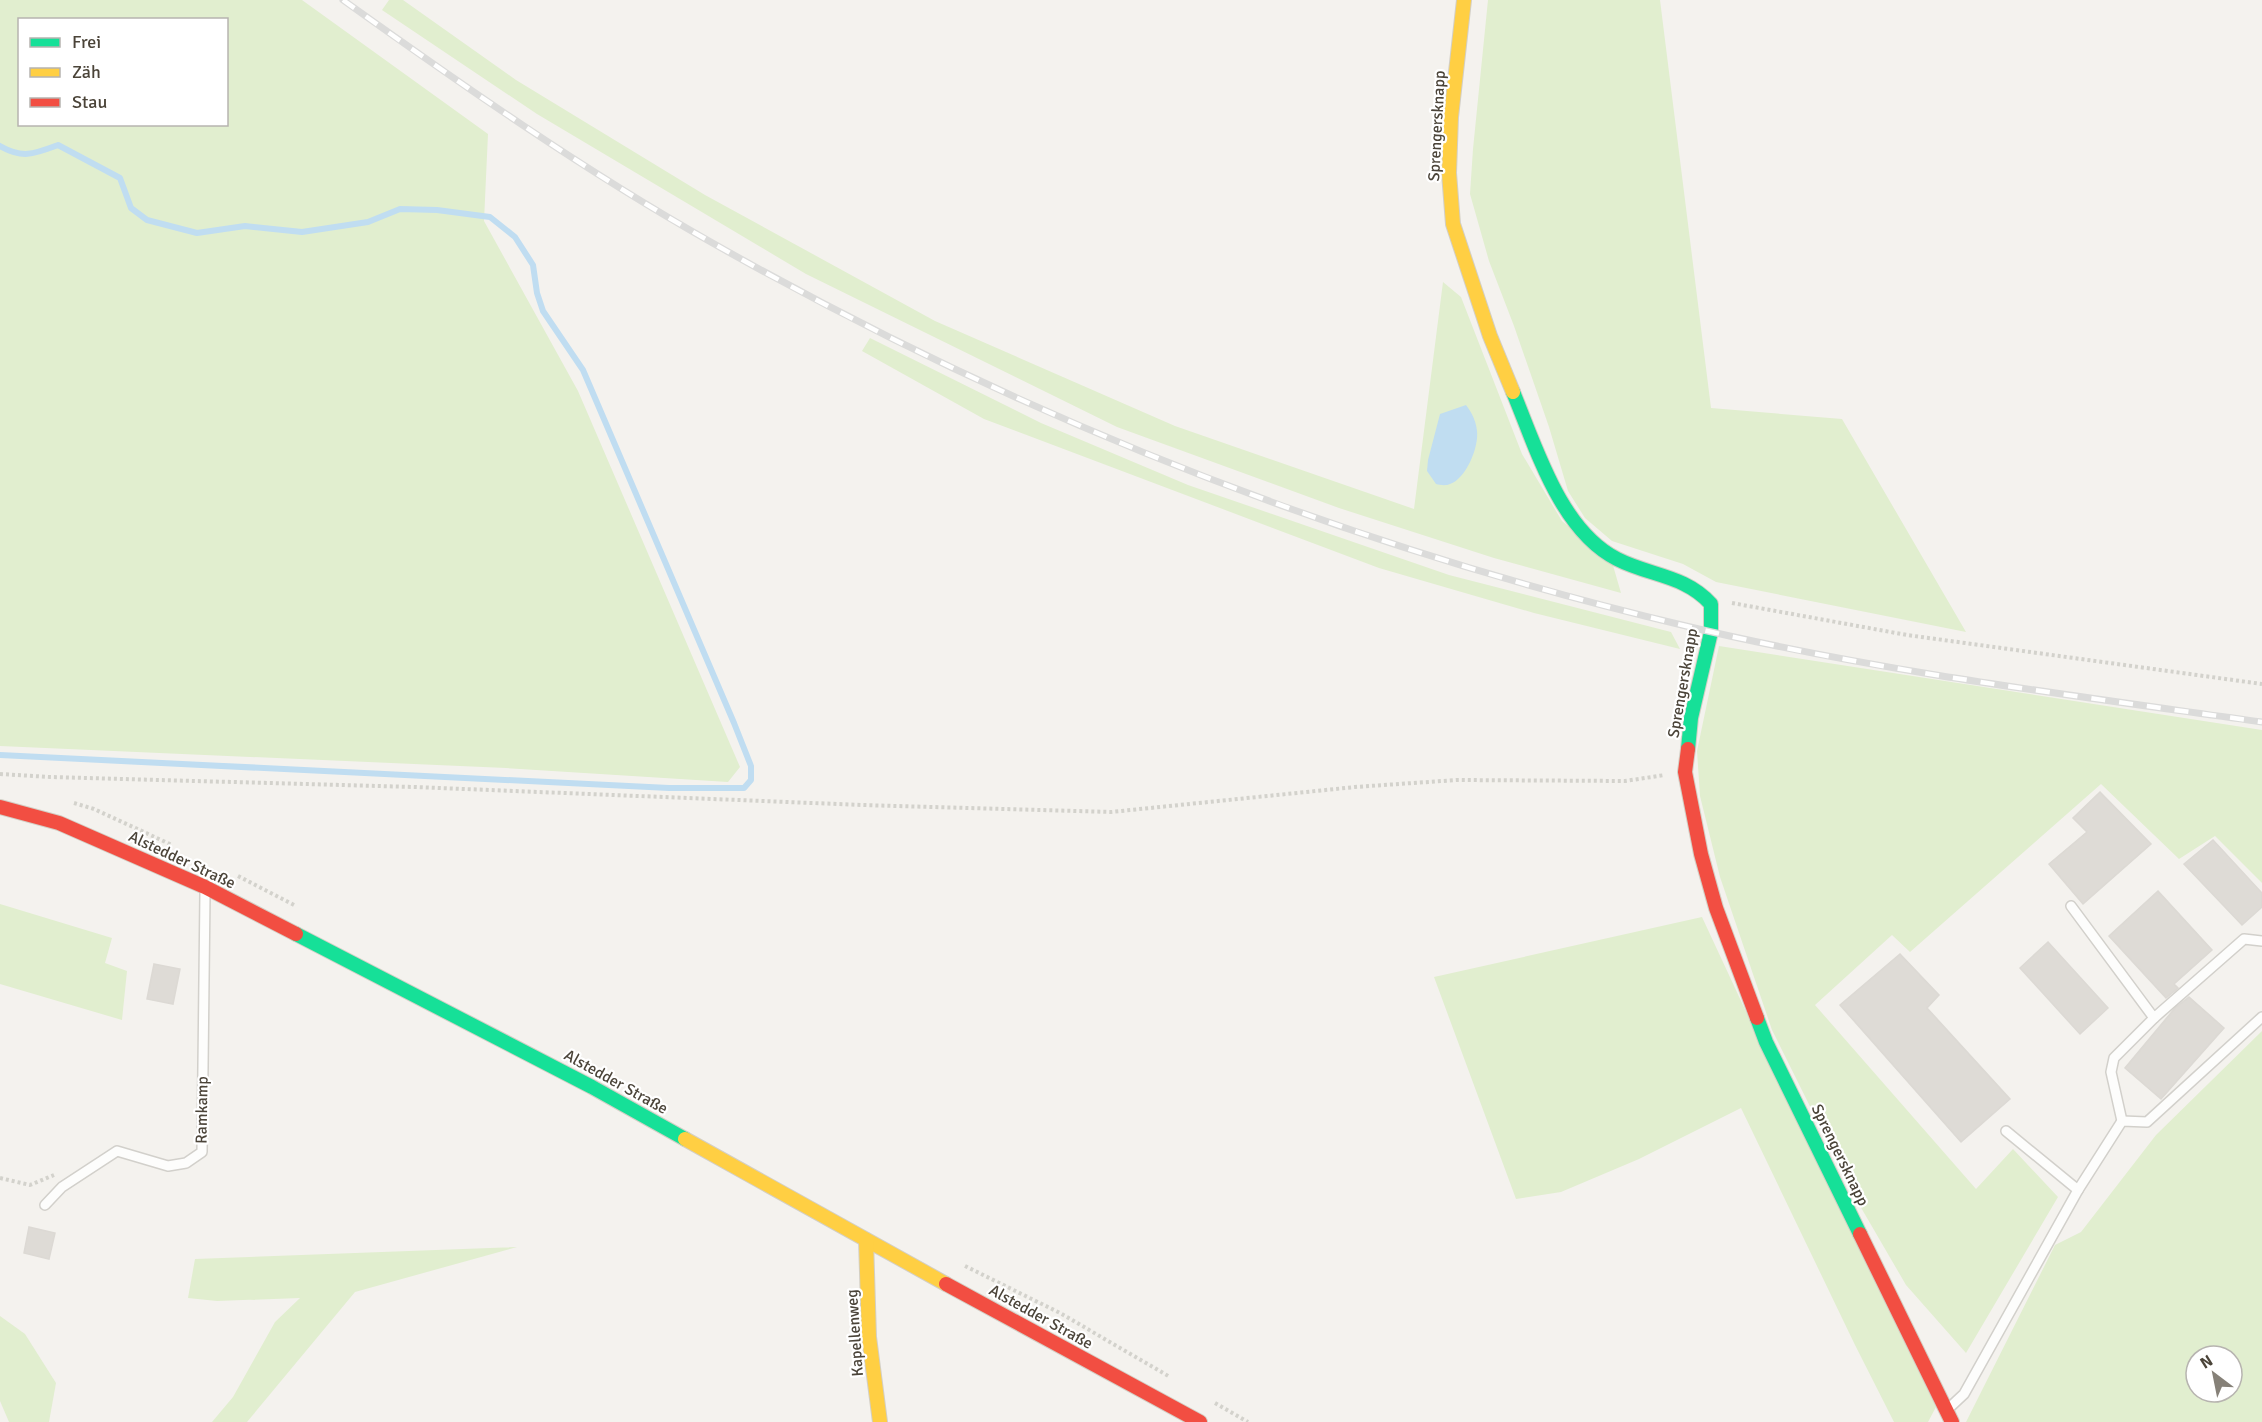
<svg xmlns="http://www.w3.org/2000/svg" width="2262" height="1422" font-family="Signika,sans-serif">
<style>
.green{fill:#e1eecf;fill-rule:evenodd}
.water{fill:#c0ddf1}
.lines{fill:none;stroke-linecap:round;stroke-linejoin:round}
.stream{stroke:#c0ddf1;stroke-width:6}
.building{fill:#dedbd6;stroke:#dcd9d4;stroke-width:1.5}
.lane-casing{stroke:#d2d0cb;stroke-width:12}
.fast-casing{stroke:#d3cfc5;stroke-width:16}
.slow-casing{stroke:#d3cfc5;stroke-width:16}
.jam-casing{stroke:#d3cfc5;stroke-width:16}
.path{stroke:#d3d2cc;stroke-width:4;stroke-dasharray:3 3;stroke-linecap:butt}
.lane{stroke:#fdfdfc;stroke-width:9}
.fast{stroke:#16e098;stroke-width:14}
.slow{stroke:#ffcf43;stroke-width:14}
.jam{stroke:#f24e42;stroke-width:14}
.rail-casing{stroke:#dbdbda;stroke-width:7}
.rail{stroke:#fff;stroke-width:4.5;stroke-dasharray:14;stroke-linecap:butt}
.labels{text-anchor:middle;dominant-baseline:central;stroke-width:4.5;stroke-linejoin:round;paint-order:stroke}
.street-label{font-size:16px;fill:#4b4439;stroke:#fff}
</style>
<rect width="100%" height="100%" fill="#f4f2ee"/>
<!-- green -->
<g class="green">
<path d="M 0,0 L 302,0 L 488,134 L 484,221 L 578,391 L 740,767 L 728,782 L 506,768 L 0,746 ZM 20,20 L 226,20 L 226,124 L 20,124 Z"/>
<path d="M 389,0 L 403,0 L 516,80 L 705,195 L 935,321 L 1175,426 L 1414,509 L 1443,282 L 1461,297 L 1522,454 L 1562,521 L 1612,562 L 1621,593 L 1494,558 L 1339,508 L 1117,427 L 806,274 L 537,114 L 382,10 Z"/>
<path d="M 1488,0 L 1660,0 L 1711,408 L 1842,419 L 1966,632 L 1716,582 L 1683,564 L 1612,541 L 1585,518 L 1568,491 L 1549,427 L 1514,326 L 1489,261 L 1470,194 L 1473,149 Z"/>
<path d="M 870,338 L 1041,423 L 1188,485 L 1449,575 L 1671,632 L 1680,649 L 1534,613 L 1379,568 L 984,419 L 862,351 Z"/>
<path d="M 1719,646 L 2262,730 L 2262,883 L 2215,836 L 2179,859 L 2101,784 L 1910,952 L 1892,935 L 1815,1005 L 1976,1189 L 2013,1149 L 2058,1197 L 1966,1353 L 1906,1285 L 1856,1199 L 1772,1030 L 1720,877 L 1700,796 L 1697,751 Z"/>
<path d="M 0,904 L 112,938 L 105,963 L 127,971 L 122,1020 L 0,984 Z"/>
<path d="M 1702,917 L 1782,1089 L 1936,1407 L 1928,1422 L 1894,1422 L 1855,1345 L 1741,1108 L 1639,1159 L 1561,1192 L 1516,1199 L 1434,977 Z"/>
<path d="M 2262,1031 L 2262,1422 L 1966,1422 L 2055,1245 L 2081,1232 L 2156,1135 ZM 2196,1356 L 2232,1356 L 2232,1392 L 2196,1392 Z"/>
<path d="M 517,1247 L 355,1292 L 247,1422 L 212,1422 L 233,1397 L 275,1322 L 300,1298 L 217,1301 L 188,1298 L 195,1259 Z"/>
<path d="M 0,1316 L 25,1334 L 56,1383 L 49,1422 L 9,1422 L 0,1401 Z"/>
</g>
<!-- water -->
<path class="water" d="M 1466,405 C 1472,413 1476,421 1477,431 C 1479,447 1466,479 1450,484 C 1446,486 1440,485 1436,484 L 1427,471 L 1428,460 L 1440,414 Z"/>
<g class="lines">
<!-- stream -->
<path class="stream" d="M 0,146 C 23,159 34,154 58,145 L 120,178 L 131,208 L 147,220 L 197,233 L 245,226 L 302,232 L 368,222 L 400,209 L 437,210 L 490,217 L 515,237 L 533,265 L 537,293 L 543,311 L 583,370 L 734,723 L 751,766 L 751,780 L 744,788 L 669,788 L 0,755"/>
</g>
<!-- building -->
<g class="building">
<path d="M 2100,792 L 2151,844 L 2083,904 L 2049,864 L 2087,832 L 2073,818 Z"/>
<path d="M 2213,840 L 2262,893 L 2262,907 L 2242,925 L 2184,864 Z"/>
<path d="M 2158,891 L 2212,950 L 2174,984 L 2178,988 L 2166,998 L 2109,936 Z"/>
<path d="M 2048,942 L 2108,1008 L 2080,1034 L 2020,968 Z"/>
<path d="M 1900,954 L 1939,995 L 1927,1008 L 2010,1099 L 1961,1142 L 1840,1005 Z"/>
<path d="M 154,964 L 180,969 L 173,1004 L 147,999 Z"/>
<path d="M 2189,997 L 2224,1028 L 2161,1099 L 2125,1068 L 2175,1008 Z"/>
<path d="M 29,1227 L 55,1233 L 49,1259 L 24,1253 Z"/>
</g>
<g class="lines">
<defs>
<g id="lane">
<path d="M 2071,906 L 2154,1018 L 2244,939 L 2262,941"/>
<path d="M 2122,1121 L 2111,1072 L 2114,1058 L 2154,1018"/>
<path d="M 2078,1190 L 2122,1121 L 2147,1122 L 2262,1017"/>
<path d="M 45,1205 L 62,1187 L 117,1151 L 168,1166 L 186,1163 L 202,1152 L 205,893"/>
<path d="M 1949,1408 L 1964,1394 L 2078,1190 L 2006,1131"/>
</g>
<g id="fast">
<path d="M 1513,392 C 1536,447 1560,530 1617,559 C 1650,576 1685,575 1711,604 L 1711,632 L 1691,718 L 1688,749"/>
<path d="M 296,934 L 592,1087 L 685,1139"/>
<path d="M 1757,1018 L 1766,1042 L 1860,1234"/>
</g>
<g id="slow">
<path d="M 1464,0 L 1451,117 L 1449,173 L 1453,224 L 1490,336 L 1513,392"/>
<path d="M 685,1139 L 946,1284"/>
<path d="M 866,1240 L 869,1337 L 880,1422"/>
</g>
<g id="jam">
<path d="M 1688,749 L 1685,772 L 1701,854 L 1716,908 L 1757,1018"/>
<path d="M 0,807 L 59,823 L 205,887 L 296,934"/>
<path d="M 1860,1234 L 1952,1422"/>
<path d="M 946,1284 L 1200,1422"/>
</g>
</defs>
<!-- lane casing -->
<use href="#lane" class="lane-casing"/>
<!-- fast casing -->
<use href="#fast" class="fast-casing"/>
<!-- slow casing -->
<use href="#slow" class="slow-casing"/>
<!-- jam casing -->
<use href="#jam" class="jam-casing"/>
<!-- path -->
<g class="path">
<path d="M 1732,603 L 1907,635 L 2262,684"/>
<path d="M 0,774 L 50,777 L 415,787 L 862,805 L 1111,812 L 1355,787 L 1457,780 L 1625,781 L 1665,775"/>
<path d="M 74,803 L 94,809 L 172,845"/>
<path d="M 238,876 L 296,906"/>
<path d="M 0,1178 L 30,1185 L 54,1175"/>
<path d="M 965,1266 L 1060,1313 L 1170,1377"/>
<path d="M 1215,1403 L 1248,1422"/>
</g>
<!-- lane -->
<use href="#lane" class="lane"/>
<!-- fast -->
<use href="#fast" class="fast"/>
<!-- slow -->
<use href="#slow" class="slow"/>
<!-- jam -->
<use href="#jam" class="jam"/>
<defs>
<path id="rail" d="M 343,0 C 462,85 582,169 709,241 C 1015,415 1343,545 1686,626 C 1875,671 2069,695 2262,722"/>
</defs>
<!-- rail casing -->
<use href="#rail" class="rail-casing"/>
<!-- rail -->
<use href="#rail" class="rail"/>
</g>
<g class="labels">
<!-- street labels -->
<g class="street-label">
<text transform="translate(1437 126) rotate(-87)">Sprengersknapp</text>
<text transform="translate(1683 683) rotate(-80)">Sprengersknapp</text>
<text transform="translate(182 860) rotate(25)">Alstedder Straße</text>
<text transform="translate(616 1082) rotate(29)">Alstedder Straße</text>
<text transform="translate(202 1110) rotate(-89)">Ramkamp</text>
<text transform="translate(1840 1155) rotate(64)">Sprengersknapp</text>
<text transform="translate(1041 1317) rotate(29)">Alstedder Straße</text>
<text transform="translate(855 1333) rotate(-94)">Kapellenweg</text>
</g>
</g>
<!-- legend -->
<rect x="18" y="18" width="210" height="108" fill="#ffffff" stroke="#b7b4b0" stroke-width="1.5"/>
<rect x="30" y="38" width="30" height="9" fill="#16e098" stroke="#b7b4b0" stroke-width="1.5"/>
<text x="72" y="48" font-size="18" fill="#4b4439">Frei</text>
<rect x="30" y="68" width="30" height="9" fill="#ffcf43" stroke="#b7b4b0" stroke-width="1.5"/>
<text x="72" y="78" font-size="18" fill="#4b4439">Zäh</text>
<rect x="30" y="98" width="30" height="9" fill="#f24e42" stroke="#b7b4b0" stroke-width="1.5"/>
<text x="72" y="108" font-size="18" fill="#4b4439">Stau</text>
<!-- north arrow -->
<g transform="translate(2214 1374) rotate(328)"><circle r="28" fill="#ffffff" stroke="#b7b4b0" stroke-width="1.5"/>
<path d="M0-4.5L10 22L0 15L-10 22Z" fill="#868178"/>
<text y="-9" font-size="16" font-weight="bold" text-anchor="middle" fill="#4b4439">N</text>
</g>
</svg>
